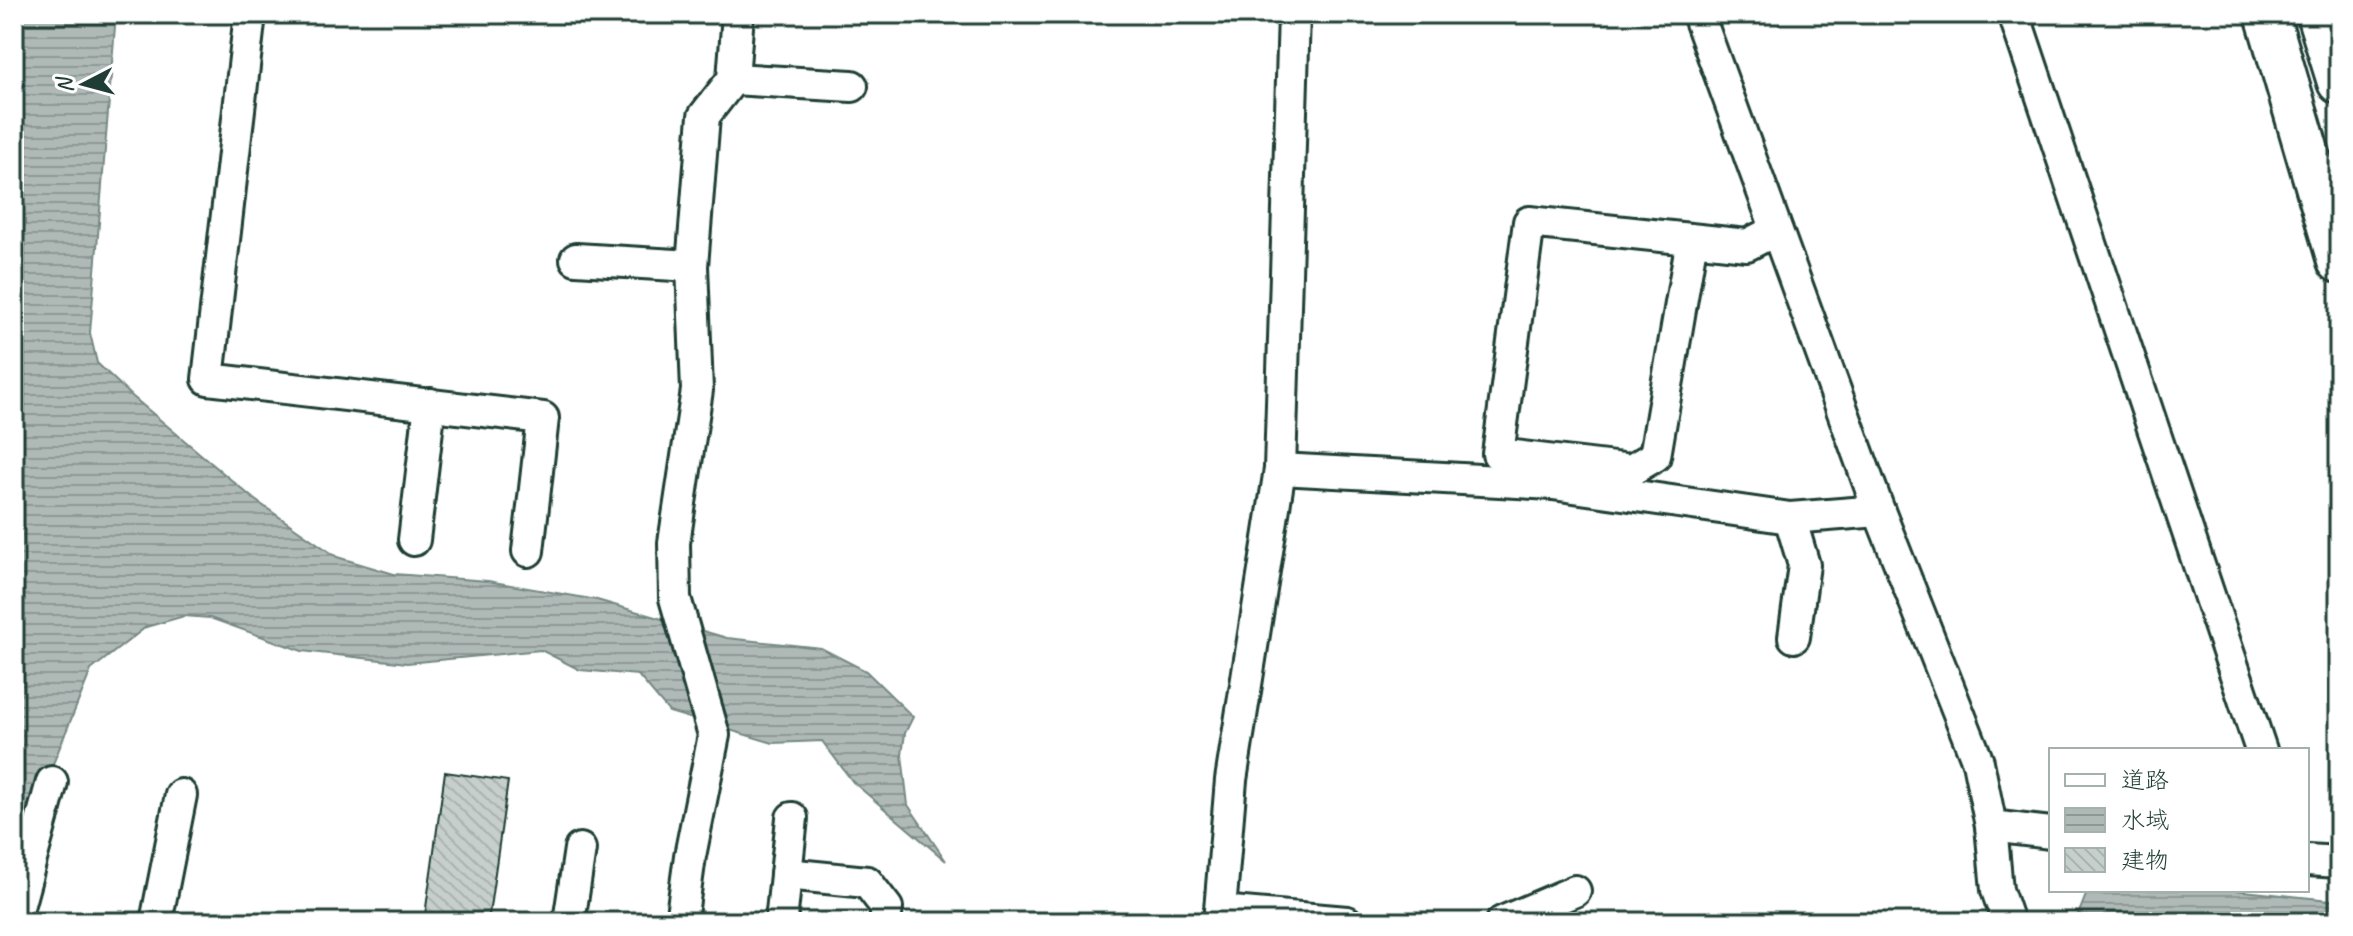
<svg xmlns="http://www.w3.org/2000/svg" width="2353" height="936" font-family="Caveat,'Klee One',sans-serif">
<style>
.water{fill:url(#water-rules);stroke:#758883;stroke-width:2}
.building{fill:url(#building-back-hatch);stroke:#1f3d34;stroke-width:2}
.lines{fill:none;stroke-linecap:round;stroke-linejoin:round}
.minor-casing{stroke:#1f3d34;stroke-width:36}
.secondary-casing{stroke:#1f3d34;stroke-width:48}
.minor{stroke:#fff;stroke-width:30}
.secondary{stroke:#fff;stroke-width:42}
</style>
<defs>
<pattern id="water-rules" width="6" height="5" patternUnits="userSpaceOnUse" patternTransform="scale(2)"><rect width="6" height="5" fill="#afbab7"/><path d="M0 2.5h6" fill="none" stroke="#8e9896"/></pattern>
<pattern id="building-back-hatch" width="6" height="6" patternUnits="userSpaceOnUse" patternTransform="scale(2)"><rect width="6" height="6" fill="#c7cfcc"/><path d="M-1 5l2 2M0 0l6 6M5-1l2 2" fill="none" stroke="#aab3b0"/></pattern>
</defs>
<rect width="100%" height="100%" fill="#fff"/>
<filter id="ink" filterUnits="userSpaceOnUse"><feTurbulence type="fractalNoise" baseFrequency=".0125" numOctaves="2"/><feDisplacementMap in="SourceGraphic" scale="16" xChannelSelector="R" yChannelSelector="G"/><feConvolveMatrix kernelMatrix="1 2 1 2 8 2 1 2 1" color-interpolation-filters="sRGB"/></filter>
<g filter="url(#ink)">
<!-- water -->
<g class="water">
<path d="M 14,14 L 116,14 L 90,333 L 97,363 L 133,397 L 255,500 L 337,557 L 394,574 L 488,581 L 597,600 L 727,638 L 821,648 L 866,671 L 913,717 L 905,733 L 902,755 L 908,805 L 946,861 L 853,782 L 822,741 L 773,743 L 669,712 L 638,675 L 580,670 L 541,650 L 407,663 L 302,651 L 210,618 L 184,616 L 146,627 L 91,670 L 40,796 L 14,887 Z"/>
<path d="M 2088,890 L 2234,890 L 2339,901 L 2339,922 L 2080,922 L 2078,915 Z"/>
</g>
<!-- building -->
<path class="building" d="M 445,772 L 508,781 L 488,922 L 424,922 Z"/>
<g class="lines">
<defs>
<g id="minor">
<path d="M 250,14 L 208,379 L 543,418 L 528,551"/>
<path d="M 1698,14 L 1879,511 L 1978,762 L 1991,826 L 1997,890 L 2008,922"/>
<path d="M 2014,14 L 2261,750"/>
<path d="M 733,79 L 852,86"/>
<path d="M 1692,239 L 1655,456 L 1631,470 L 1498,454 L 1529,222 L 1747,245 L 1776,230"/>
<path d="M 576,259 L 692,266 L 704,116 L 733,79 L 738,14"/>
<path d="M 1280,469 L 1553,484 L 1790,518 L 1879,511"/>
<path d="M 1790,518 L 1804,565 L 1794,637"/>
<path d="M 414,540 L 430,404"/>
<path d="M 1991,826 L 2051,833"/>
<path d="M 2307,860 L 2339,862"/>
<path d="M 786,874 L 867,882 L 887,908 L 885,922"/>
<path d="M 1221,911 L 1347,922"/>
<path d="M 14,922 L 52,782"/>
<path d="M 156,922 L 181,795"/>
<path d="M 569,922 L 580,849"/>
<path d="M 681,922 L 690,856 L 714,735 L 675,598 L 674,543 L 697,390 L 692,266"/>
<path d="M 781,922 L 792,818"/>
<path d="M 1219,922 L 1231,780 L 1280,469 L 1294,14"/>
<path d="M 1502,922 L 1575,891"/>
</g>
<g id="secondary">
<path d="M 2267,14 L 2339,261"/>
<path d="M 2318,14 L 2339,82"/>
</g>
</defs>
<!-- minor casing -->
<use href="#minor" class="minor-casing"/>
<!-- secondary casing -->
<use href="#secondary" class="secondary-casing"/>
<!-- minor -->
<use href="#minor" class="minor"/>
<!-- secondary -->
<use href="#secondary" class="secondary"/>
</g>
</g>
<!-- margin -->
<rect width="2353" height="936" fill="none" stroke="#fff" stroke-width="48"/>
<rect x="24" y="24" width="2305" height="888" fill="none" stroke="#1f3d34" stroke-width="3" filter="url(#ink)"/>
<!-- legend -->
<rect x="2049" y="748" width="260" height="144" fill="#ffffff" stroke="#a5b1ae" stroke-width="2"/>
<rect x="2065" y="774" width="40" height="12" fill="#ffffff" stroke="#a5b1ae" stroke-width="2"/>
<text x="2121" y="788" font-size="24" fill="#1f3d34">道路</text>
<rect x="2065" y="808" width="40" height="24" fill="url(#water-rules)" stroke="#a5b1ae" stroke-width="2"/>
<text x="2121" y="828" font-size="24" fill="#1f3d34">水域</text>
<rect x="2065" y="848" width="40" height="24" fill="url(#building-back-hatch)" stroke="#a5b1ae" stroke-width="2"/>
<text x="2121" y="868" font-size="24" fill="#1f3d34">建物</text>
<!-- north arrow -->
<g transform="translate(84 84) rotate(264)" stroke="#ffffff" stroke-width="6" paint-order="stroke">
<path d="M0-6L14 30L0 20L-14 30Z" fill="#1f3d34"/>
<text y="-12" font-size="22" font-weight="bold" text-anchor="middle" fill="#1f3d34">N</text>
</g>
</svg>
